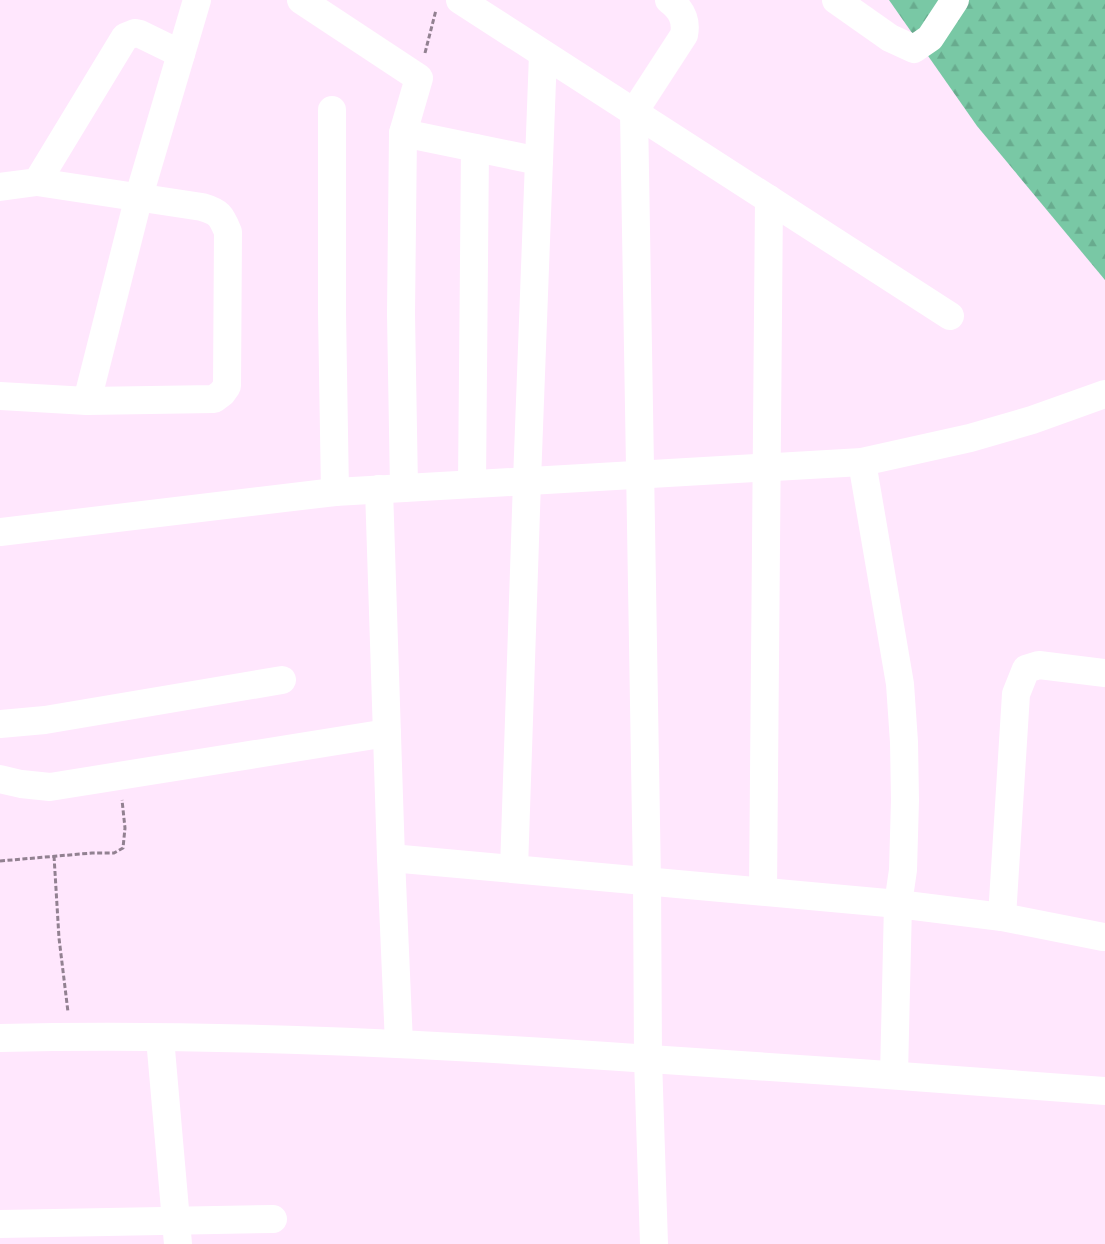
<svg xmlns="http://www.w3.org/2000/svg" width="1105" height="1244" font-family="'Archivo Narrow',sans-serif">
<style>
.forest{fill:url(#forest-firs)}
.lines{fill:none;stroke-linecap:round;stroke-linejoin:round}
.path{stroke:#928191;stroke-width:3;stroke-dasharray:5 2.5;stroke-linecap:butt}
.minor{stroke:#fff;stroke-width:28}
</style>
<defs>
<pattern id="forest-firs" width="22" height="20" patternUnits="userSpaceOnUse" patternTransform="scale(1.25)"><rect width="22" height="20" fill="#79c8a5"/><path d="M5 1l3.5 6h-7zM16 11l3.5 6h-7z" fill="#68ab8e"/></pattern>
</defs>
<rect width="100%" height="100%" fill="#ffe7fd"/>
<!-- forest -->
<path class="forest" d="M 889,0 L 1105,0 L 1105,280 L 977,126 Z"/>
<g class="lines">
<!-- path -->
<g class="path">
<path d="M 425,53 L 436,10"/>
<path d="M 54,856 L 59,938 L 68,1012"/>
<path d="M 0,861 L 92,853 L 114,853 L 123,848 L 125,828 L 122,800"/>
</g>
<!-- minor -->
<g class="minor">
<path d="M 301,0 L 419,78 L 403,133 L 401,314 L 404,488"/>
<path d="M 460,0 L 950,316"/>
<path d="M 836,0 L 890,38 L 914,49 L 930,38 L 955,0"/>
<path d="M 332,110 L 332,313 L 335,492"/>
<path d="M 403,133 L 539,161"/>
<path d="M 0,187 L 37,182 L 125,37 L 135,33 L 140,34 L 181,54"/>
<path d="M 0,396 L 87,401 L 214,399 L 222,393 L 227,386 L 228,232 C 221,215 219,212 202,207 L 37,182"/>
<path d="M 87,401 L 139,196 L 197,0"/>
<path d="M 862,462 L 900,684 L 904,742 L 905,800 L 903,870 L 898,904 L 894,1075"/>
<path d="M 472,484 L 475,148"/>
<path d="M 379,489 L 391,858 L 399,1044"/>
<path d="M 0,532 L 335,492 L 862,462 L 970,438 L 1032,420 L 1105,394"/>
<path d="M 0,724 L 45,720 L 282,680"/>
<path d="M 0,779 L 21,784 L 50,787 L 387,733"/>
<path d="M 391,858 L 898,904 L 1002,917 L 1103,937"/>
<path d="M 514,869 L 527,481 L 543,54"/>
<path d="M 763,891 L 769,199"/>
<path d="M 1002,917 L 1016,694 L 1026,669 L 1039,665 L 1105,673"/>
<path d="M 0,1038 C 217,1033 434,1044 650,1059 C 802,1069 953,1079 1105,1091"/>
<path d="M 160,1038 L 178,1244"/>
<path d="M 0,1224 L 273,1219"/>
<path d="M 654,1244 L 648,1059 L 647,881 L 634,112 L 684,35 C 687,20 681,9 669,0"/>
</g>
</g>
</svg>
